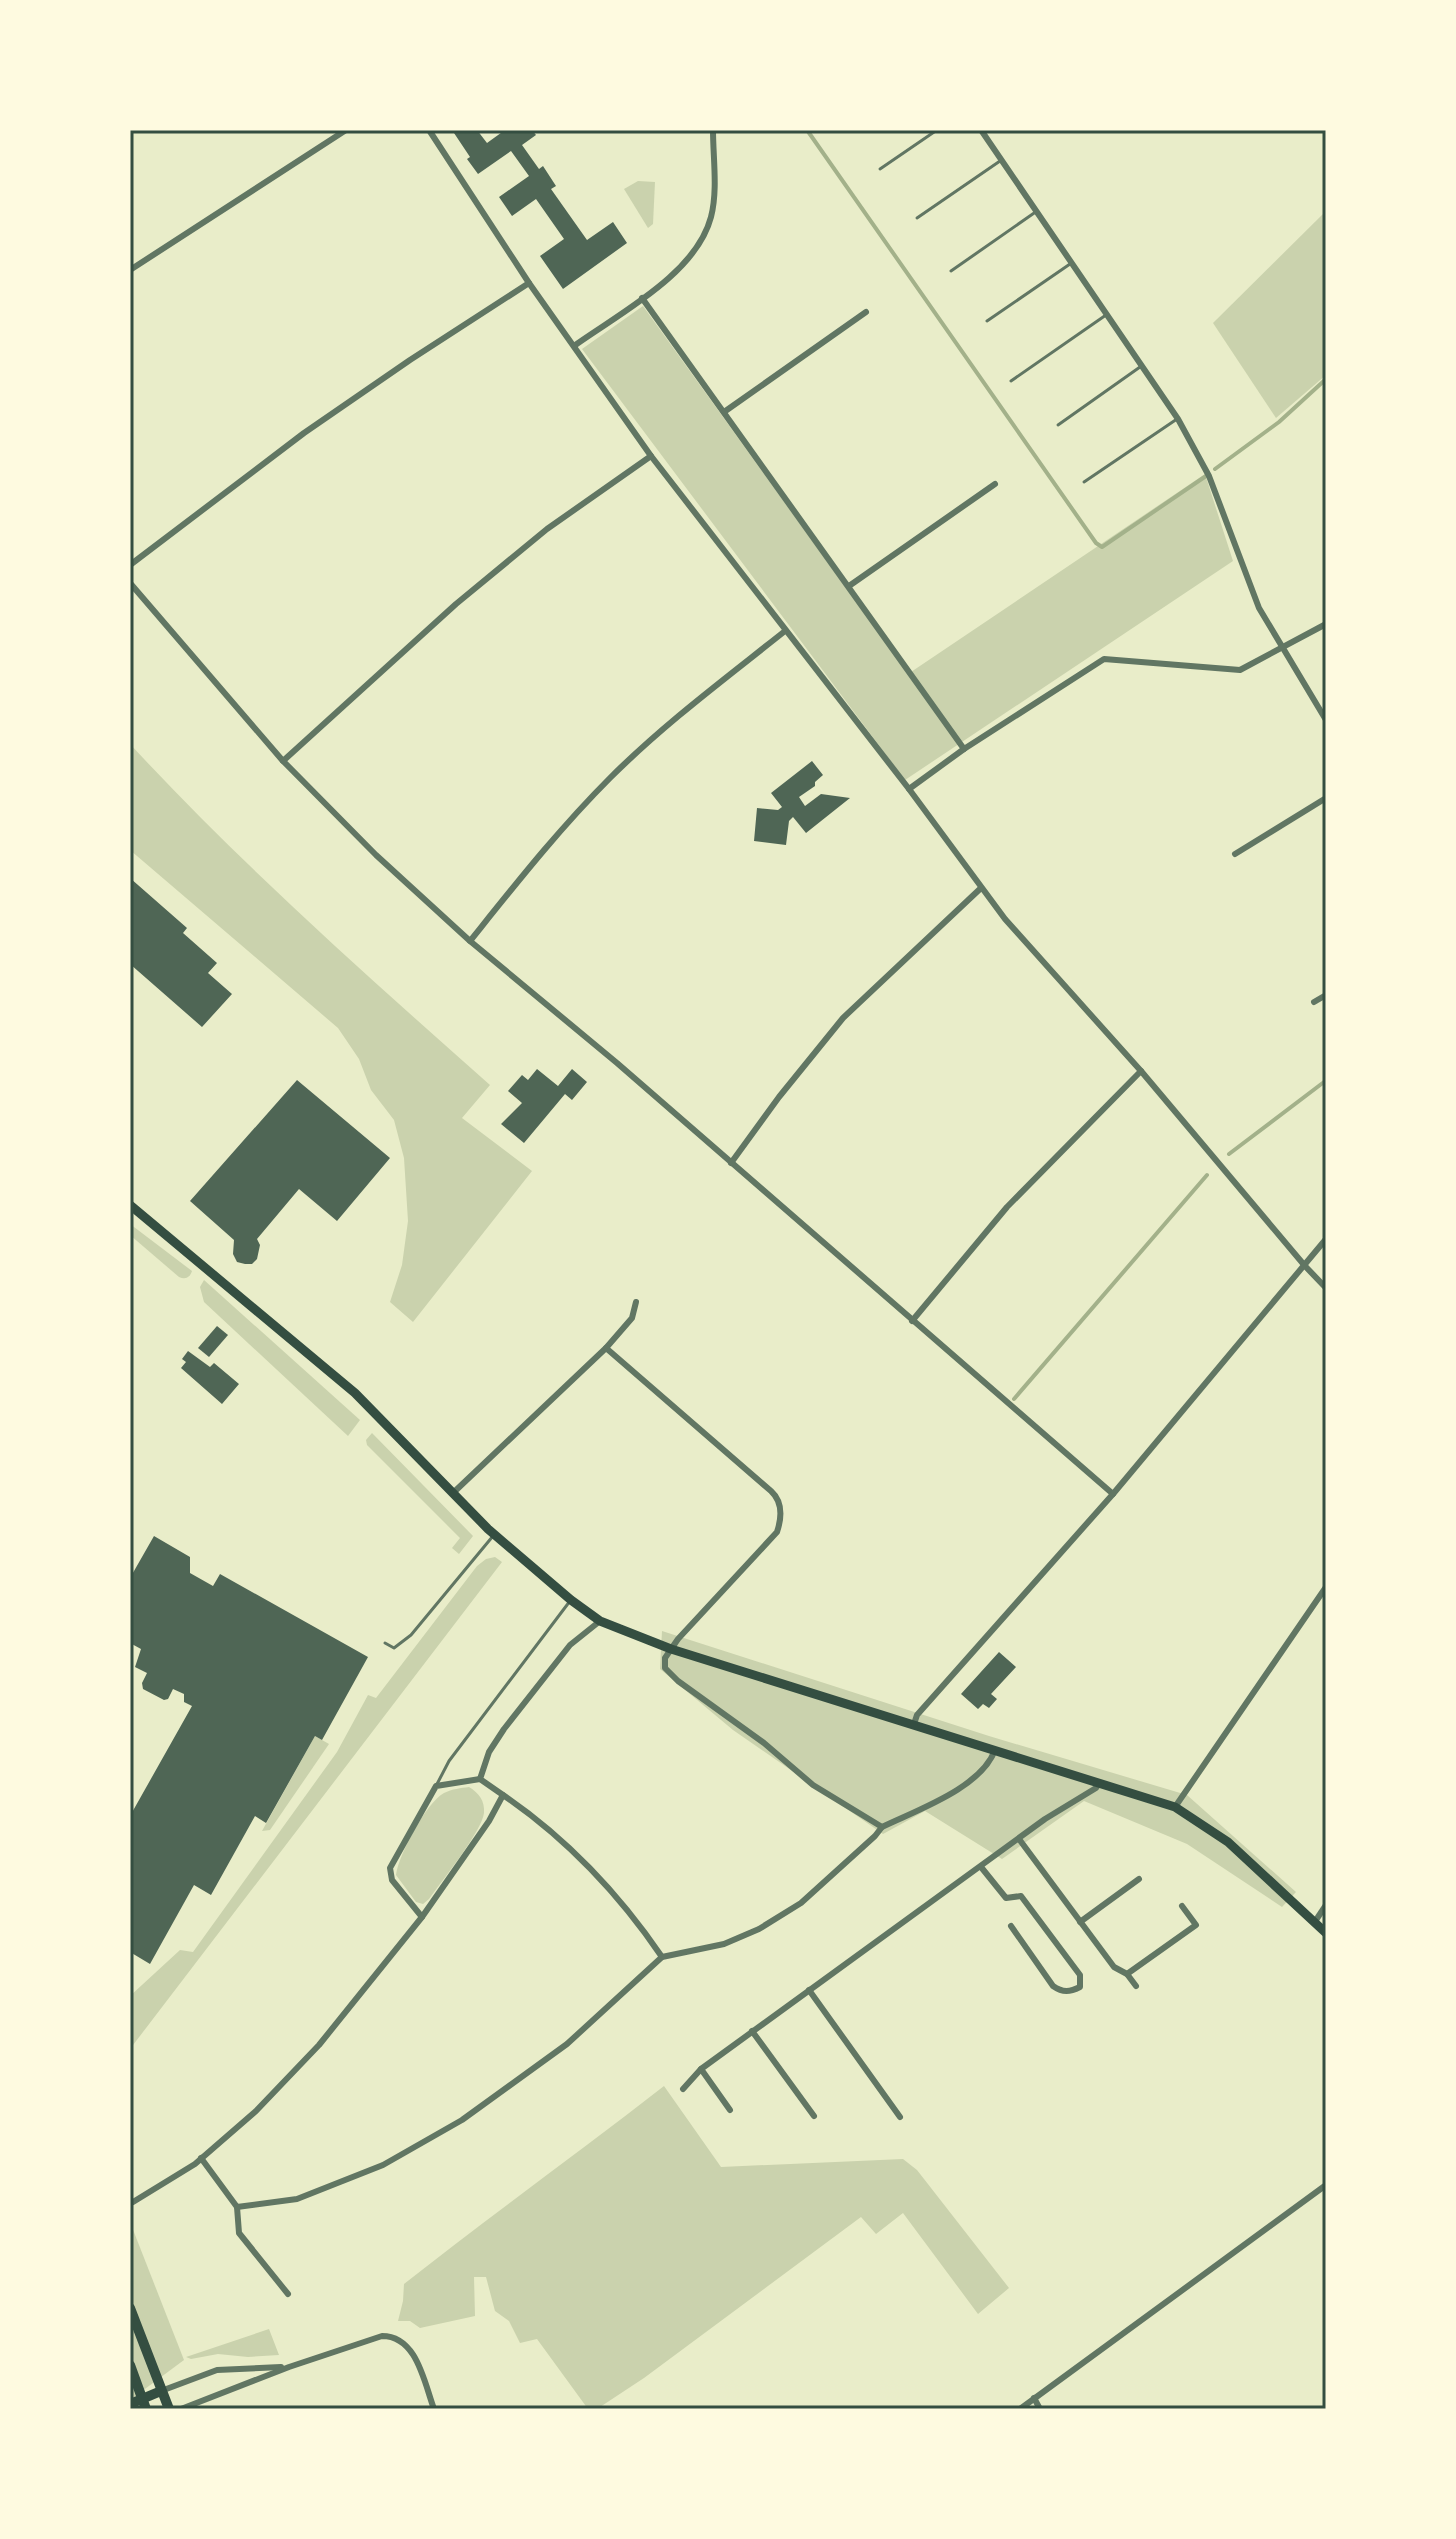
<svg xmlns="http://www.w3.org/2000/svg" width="1456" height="2539" font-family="'Space Grotesk',sans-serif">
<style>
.green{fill:#cad2ad}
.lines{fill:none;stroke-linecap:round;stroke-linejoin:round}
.stream{stroke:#a3b18a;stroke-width:4}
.building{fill:#4f6655}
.service{stroke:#617663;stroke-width:3}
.minor{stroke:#617663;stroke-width:6}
.secondary{stroke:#344e41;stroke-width:9}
.primary{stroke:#344e41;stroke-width:10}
.neatline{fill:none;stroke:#344e41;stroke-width:3}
</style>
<rect width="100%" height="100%" fill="#e9edc9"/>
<!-- green -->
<g class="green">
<path d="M 638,181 L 655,182 L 653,224 L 648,228 L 624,189 Z"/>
<path d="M 1326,211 L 1326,375 L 1276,418 L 1213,323 Z"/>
<path d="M 643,306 L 908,674 L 1205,474 L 1233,561 L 905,780 L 582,349 Z"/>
<path d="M 130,744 C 243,866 366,975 490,1085 L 462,1118 L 532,1171 L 413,1322 L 390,1302 L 402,1265 L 408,1221 L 404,1158 L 394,1120 L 371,1090 L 359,1059 L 338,1028 L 130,850 Z"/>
<path d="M 130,1224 L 192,1271 C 190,1277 186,1280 179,1277 L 130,1235 Z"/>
<path d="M 204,1280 L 360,1420 L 348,1436 L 204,1302 L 200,1287 Z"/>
<path d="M 372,1433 L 473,1536 L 459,1554 L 452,1548 L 460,1538 L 367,1445 L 366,1440 Z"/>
<path d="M 495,1557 L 502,1562 L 130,2049 L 130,1996 L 180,1950 L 193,1952 L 337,1752 L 368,1695 L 376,1698 L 477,1566 L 486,1559 Z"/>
<path d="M 662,1631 L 989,1736 L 1187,1795 L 1296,1892 L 1282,1907 L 1187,1844 L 1084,1801 L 1002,1859 L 925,1811 L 883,1834 L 733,1730 L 660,1669 Z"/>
<path d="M 315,1736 L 329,1744 L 270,1830 L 262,1831 Z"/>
<path d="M 469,1787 C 479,1793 485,1801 484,1813 C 482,1831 441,1882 429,1899 L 423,1904 L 416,1902 L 396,1875 C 399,1854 426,1803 444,1793 C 452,1789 461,1788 469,1787 Z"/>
<path d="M 664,2086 L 721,2167 L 903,2159 L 917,2170 L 1009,2288 L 978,2314 L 903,2213 L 876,2234 L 861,2217 L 644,2378 L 597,2409 L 588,2409 L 537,2339 L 520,2343 L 509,2321 L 495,2311 L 486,2277 L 474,2277 L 475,2316 L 420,2328 L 410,2321 L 398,2321 L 403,2301 L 404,2284 C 490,2216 578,2153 664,2086 Z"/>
<path d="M 130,2222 L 184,2360 L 130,2400 Z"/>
<path d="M 269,2329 L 279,2355 L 248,2357 L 218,2354 L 191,2359 L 186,2357 Z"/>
</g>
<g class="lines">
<!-- stream -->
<g class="stream">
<path d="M 807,130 L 1096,543 L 1102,547 L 1206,476"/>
<path d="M 1215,469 L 1279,422 L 1326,379"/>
<path d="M 1229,1154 L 1324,1082"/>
<path d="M 1014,1399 L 1207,1175"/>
</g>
</g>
<!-- building -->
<g class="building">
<path d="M 452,130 L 477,130 L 487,143 L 505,130 L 532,130 L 536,135 L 522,145 L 539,169 L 543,166 L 556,186 L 551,189 L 587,240 L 613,222 L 627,243 L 563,289 L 540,256 L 564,239 L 536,199 L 512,216 L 499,197 L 529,176 L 511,151 L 478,174 L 467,159 L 470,157 Z"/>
<path d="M 812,761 L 823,775 L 815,782 L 815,786 L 799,797 L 805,806 L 821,794 L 850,798 L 806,833 L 793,817 L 789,821 L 786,845 L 754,841 L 757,808 L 778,810 L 782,807 L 771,793 Z"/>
<path d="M 130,878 L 187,928 L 183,933 L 217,963 L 208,973 L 232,994 L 202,1027 L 130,964 Z"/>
<path d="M 537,1069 L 558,1086 L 572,1069 L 587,1082 L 572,1100 L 565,1094 L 524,1143 L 501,1124 L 522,1103 L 508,1091 L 522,1075 L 528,1080 Z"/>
<path d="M 297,1080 L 390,1158 L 337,1221 L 299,1189 L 257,1239 L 260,1245 L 257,1259 L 252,1264 L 245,1264 L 237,1262 L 233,1254 L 234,1240 L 190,1201 Z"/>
<path d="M 217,1326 L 228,1335 L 209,1357 L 198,1348 Z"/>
<path d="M 188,1351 L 210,1367 L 214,1363 L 239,1384 L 222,1404 L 181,1368 L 186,1362 L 182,1359 Z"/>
<path d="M 154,1536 L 190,1557 L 190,1573 L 213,1586 L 220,1574 L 368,1657 L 322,1740 L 315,1736 L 266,1823 L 255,1816 L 211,1895 L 194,1885 L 150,1964 L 130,1952 L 130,1816 L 192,1706 L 184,1702 L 184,1694 L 173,1689 L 168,1699 L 164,1700 L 143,1689 L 142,1683 L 147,1673 L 135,1667 L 141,1649 L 130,1643 L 130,1578 Z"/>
<path d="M 999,1652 L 1016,1667 L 991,1694 L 997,1699 L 989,1708 L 983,1704 L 978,1709 L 961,1694 Z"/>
</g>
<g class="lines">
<!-- service -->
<g class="service">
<path d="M 880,169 L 937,130"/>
<path d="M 917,218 L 1000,161"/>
<path d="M 951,271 L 1037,211"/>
<path d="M 987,321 L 1070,264"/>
<path d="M 1011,381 L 1106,315"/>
<path d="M 1058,425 L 1140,367"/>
<path d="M 1084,482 L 1177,419"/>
<path d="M 385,1643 L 394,1648 L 411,1635 L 493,1536"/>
<path d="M 436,1786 L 449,1761 L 570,1601"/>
</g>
<!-- minor -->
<g class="minor">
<path d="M 429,130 L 529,283 L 651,456 L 909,789 L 1005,919 L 1141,1071 L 1305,1266 L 1326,1288"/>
<path d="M 981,130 L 1178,419 L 1209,476 L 1259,608 L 1326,720"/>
<path d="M 130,270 L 346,130"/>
<path d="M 642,298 L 964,749"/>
<path d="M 574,346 C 620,313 696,274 711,217 C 718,190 713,158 713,130"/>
<path d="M 724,412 L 866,312"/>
<path d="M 130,565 L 304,433 L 410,360 L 529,283"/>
<path d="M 130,583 L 283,761 L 376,855 L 470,941 L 617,1063 L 1113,1494"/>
<path d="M 849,586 L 995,484"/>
<path d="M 283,761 L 456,604 L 547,529 L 651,456"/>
<path d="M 909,789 L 964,749 L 1104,659 L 1240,670 L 1326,624"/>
<path d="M 1235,854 L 1326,798"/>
<path d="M 470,941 C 515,885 559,829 610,778 C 664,724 726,678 785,631"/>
<path d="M 1314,1002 L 1326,995"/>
<path d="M 731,1163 L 779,1097 L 843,1018 L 981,888"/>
<path d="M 912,1321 L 1007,1207 L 1141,1071"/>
<path d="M 606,1348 L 632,1318 L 636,1302"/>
<path d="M 453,1493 L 606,1348 L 771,1491 C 783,1502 782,1517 777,1532 L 678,1639 L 665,1658 L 665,1668 L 678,1681 L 764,1743 L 813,1785 L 882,1827"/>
<path d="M 914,1724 L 917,1715 L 1113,1494 L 1326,1239"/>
<path d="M 503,1795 C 566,1838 619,1894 662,1957"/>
<path d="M 1175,1807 L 1326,1587"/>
<path d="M 1019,1839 L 1114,1967 L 1127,1974 L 1136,1986"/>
<path d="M 981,1867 L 1006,1898 L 1021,1896 L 1080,1975 L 1080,1987 C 1070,1992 1063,1993 1053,1986 L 1011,1926"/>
<path d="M 422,1917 L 392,1880 L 390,1868 L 436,1786 L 480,1779"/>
<path d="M 1080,1922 L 1139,1879"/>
<path d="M 1314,1923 L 1326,1905"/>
<path d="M 1127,1974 L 1196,1925 L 1182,1906"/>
<path d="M 809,1990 L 900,2117"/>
<path d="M 752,2031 L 814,2116"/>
<path d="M 701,2069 L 730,2110"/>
<path d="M 683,2089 L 701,2069 L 1045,1819 L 1096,1788 L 1099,1783"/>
<path d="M 201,2158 L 237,2207 L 297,2199 L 383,2165 L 462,2120 L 567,2044 L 662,1957 L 724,1944 L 759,1929 L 801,1903 L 875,1836 L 882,1827 C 917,1810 981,1788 995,1750"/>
<path d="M 133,2202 L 195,2164 L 256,2111 L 319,2045 L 422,1917 L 489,1821 L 503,1795 L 480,1779 L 489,1752 L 504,1729 L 570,1645 L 600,1621"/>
<path d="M 237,2207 L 239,2233 L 288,2294"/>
<path d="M 161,2391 L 217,2370 L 281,2367"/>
<path d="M 1034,2398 L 1040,2409"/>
<path d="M 181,2409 L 289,2367 L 382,2336 C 417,2336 424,2382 434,2409"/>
<path d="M 1020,2409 L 1326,2185"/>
</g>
<!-- secondary -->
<path class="secondary" d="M 130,1205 L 355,1393 L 488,1529 L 571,1600 L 600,1621 L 671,1649 L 1175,1807 L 1228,1842 L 1326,1933"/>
<!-- primary -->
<g class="primary">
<path d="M 130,2308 L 169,2409"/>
<path d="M 130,2365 L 146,2409"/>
<path d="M 130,2404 L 161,2391"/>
</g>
</g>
<!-- border -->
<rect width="1456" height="2539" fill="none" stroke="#fefae0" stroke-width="264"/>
<rect x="132" y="132" width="1192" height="2275" class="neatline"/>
</svg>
